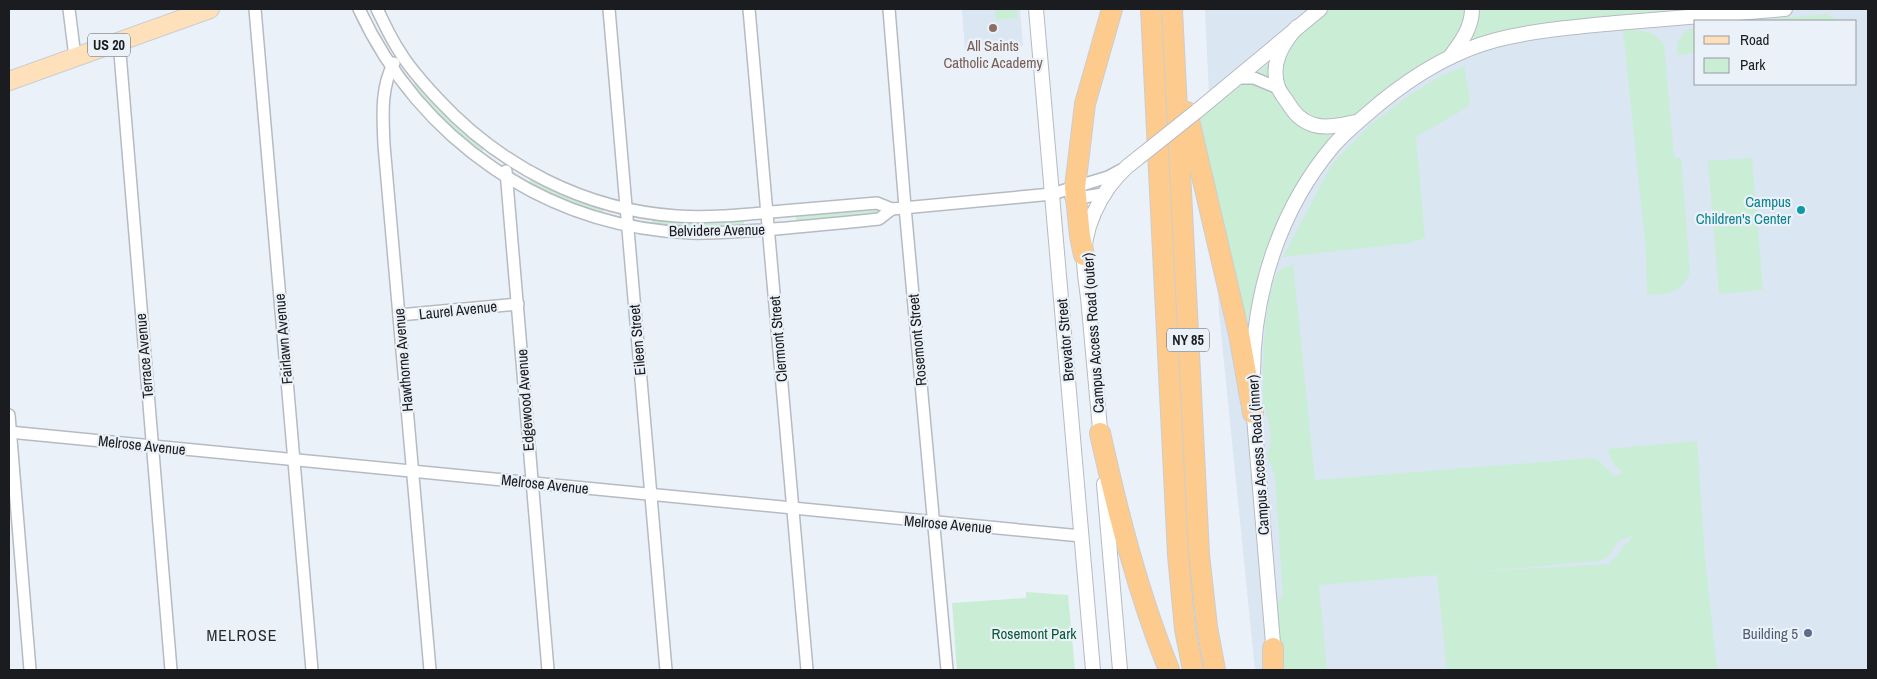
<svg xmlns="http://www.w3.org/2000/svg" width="1877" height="679" font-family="'Archivo Narrow',sans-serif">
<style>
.built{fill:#dbe6f3;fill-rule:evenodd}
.green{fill:#caedd6;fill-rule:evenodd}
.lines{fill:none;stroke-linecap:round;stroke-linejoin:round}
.minor-casing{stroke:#b6bbc2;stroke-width:14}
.tertiary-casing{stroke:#b6bbc2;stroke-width:16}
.primary-casing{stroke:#cdcdce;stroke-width:20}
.motorway-casing{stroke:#cdcdce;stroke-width:22}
.minor{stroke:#fff;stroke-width:11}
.tertiary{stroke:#fff;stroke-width:14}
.primary{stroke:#fee0bb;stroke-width:18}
.motorway{stroke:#fdcb8e;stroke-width:20}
.tertiary-bridge-casing{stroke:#b6bbc2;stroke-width:16;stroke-linecap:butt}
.tertiary-bridge{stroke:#fff;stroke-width:14}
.education-dot{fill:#8d6e63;stroke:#ebf1f8;stroke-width:2}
.culture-dot{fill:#0f9aa8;stroke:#ebf1f8;stroke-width:2}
.service-dot{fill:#5c6f8a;stroke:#ebf1f8;stroke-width:2}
.labels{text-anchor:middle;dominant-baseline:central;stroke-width:4.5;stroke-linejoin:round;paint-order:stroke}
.shield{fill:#ebf1f8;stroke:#595c60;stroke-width:1}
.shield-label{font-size:14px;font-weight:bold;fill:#1a1c1f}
.education-label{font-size:15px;fill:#785e54;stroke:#ebf1f8}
.culture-label{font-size:15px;fill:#0d838f;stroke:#ebf1f8;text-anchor:end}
.street-label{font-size:15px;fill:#1a1c1f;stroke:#ebf1f8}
.park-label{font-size:15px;fill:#0a5834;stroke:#ebf1f8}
.service-label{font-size:15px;fill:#4e5e75;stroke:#ebf1f8;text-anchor:end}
.neighbourhood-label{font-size:16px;letter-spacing:1px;fill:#272c31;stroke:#ebf1f8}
</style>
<rect width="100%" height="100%" fill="#ebf1f8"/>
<!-- built -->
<g class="built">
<path d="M 962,9 L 1020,9 L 1023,46 L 965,52 Z"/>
<path d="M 1205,9 L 1868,9 L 1868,670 L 1255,670 L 1219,313 ZM 1696,21 L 1856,21 L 1856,84 L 1696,84 Z"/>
</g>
<!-- green -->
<g class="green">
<path d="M 995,9 L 1017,9 L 1017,18 L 996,20 Z"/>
<path d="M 1320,9 L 1784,9 L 1622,23 L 1477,46 L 1450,58 L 1357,122 L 1278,225 L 1263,262 L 1246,328 L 1196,121 L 1278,56 Z"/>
<path d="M 1826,14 L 1840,21 L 1744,21 Z"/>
<path d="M 1696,26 L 1696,53 L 1677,55 C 1676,40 1682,31 1696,26 Z"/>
<path d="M 1623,30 C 1642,31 1652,28 1664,45 L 1674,158 L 1681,158 L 1690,272 C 1681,295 1669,293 1647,295 L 1646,251 Z"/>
<path d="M 1464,66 L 1470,100 L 1468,107 L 1416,137 L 1425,238 L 1409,243 L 1283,257 L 1332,164 L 1369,126 L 1411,94 L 1441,76 Z"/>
<path d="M 416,81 L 483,145 L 483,152 L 479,152 C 455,133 432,111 413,86 Z"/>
<path d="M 1752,158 L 1763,290 L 1719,294 L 1708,161 Z"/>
<path d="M 531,177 L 603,207 L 604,211 L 600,213 L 550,195 L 529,183 Z"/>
<path d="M 881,206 L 881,214 L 800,221 L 796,220 L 796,216 L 798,214 Z"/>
<path d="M 652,218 L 743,220 L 744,223 L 743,226 L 686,228 L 652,224 Z"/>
<path d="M 1293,264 L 1315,480 L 1592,458 L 1598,460 L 1614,476 L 1623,473 L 1613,463 L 1607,449 L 1697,441 L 1705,558 L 1717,670 L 1447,670 L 1437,575 L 1319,585 L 1327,670 L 1277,670 L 1275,604 L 1283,596 L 1275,477 L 1267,454 C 1274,442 1270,419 1263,407 C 1263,361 1261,316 1277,273 L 1281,269 ZM 1634,535 L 1609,564 L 1469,572 L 1600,561 L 1609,556 L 1618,541 Z"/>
<path d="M 1026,592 L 1068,595 L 1075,670 L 957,670 L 952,603 L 1026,598 Z"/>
</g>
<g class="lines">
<defs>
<g id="minor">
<path d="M 69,9 L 75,57"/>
<path d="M 255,9 L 312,670"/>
<path d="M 359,9 C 420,140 545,227 690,233 C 714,234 738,231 762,230 C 801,227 840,223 879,219 L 892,209"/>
<path d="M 377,9 C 384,23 391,39 400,52 C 410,69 425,85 438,99 C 500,166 585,210 677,216 C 709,218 740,215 771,212 C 807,209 842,206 877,203 L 892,209 L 1052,194 L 1108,177 L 1121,170"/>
<path d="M 609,9 L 666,670"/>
<path d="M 749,9 L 807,670"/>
<path d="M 889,9 L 905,207 L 947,670"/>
<path d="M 119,41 L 171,670"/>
<path d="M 394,63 C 380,88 383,118 384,145 L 430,670"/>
<path d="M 1236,78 L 1254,78 L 1278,88"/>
<path d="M 506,171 L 548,670"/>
<path d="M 1071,197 L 1077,198 L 1103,194"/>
<path d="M 399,315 L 518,304"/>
<path d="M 9,415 L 30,670"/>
<path d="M 9,432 L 1081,536"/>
</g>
<g id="tertiary">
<path d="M 1036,9 L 1093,670"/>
<path d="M 1297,27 C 1282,44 1270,64 1278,87 C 1280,93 1285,98 1288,103 C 1295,114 1301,121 1314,125 C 1328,129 1343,124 1357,122"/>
<path d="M 1450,57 C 1461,42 1472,28 1472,9"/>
<path d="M 1197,111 L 1320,9"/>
<path d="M 1253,374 C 1253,292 1280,209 1333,146 C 1347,130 1364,117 1380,103 C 1413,76 1454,51 1496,40 C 1535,30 1576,27 1616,23 C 1672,18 1729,14 1785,9"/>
<path d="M 1253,405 L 1274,655"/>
<path d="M 1101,440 C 1097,396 1093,352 1089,308 C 1088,292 1083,269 1084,254 C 1086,217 1108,179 1138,158"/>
<path d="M 1104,484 L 1120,670"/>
</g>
<path id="primary" d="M 9,81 L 210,9"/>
<g id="motorway">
<path d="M 1151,9 L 1178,555 L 1185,629 L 1193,670"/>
<path d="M 1172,9 L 1199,554 L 1207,627 L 1215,670"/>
<path d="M 1187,112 L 1239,334 L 1253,413"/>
<path d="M 1084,255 L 1080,236 L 1075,187 L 1077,171 L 1085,104 L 1112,9"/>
<path d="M 1100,433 C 1118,514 1138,593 1169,670"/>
<path d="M 1273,648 L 1273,670"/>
</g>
</defs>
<!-- minor casing -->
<use href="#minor" class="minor-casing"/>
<!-- tertiary casing -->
<use href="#tertiary" class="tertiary-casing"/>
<!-- primary casing -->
<use href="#primary" class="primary-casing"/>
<!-- motorway casing -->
<use href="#motorway" class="motorway-casing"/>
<!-- minor -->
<use href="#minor" class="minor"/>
<!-- tertiary -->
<use href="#tertiary" class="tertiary"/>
<!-- primary -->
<use href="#primary" class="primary"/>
<!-- motorway -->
<use href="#motorway" class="motorway"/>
<defs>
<path id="tertiary-bridge" d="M 1138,158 L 1197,111"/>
</defs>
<!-- tertiary-bridge casing -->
<use href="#tertiary-bridge" class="tertiary-bridge-casing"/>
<!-- tertiary-bridge -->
<use href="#tertiary-bridge" class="tertiary-bridge"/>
</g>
<!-- markers -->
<circle class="education-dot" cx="993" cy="28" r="5"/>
<circle class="culture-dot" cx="1801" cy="210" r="5"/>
<circle class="service-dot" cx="1808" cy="633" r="5"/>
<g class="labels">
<!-- shield labels -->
<g class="shield">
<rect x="88" y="33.5" width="42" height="23" rx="4"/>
<rect x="1167" y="328.5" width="42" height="23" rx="4"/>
</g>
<g class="shield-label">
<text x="109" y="45">US 20</text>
<text x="1188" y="340">NY 85</text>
</g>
<!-- education labels -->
<g class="education-label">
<text x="993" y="45">All Saints<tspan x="993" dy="17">Catholic Academy</tspan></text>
</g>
<!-- culture labels -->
<g class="culture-label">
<text x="1791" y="201">Campus<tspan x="1791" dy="17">Children's Center</tspan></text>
</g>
<!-- street labels -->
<g class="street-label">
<text transform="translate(717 230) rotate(-1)">Belvidere Avenue</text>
<text transform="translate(458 310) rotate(-6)">Laurel Avenue</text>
<text transform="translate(1093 333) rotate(-94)">Campus Access Road (outer)</text>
<text transform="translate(283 339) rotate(-95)">Fairlawn Avenue</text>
<text transform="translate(778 339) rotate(-95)">Clermont Street</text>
<text transform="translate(637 340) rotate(-95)">Eileen Street</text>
<text transform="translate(917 340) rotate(-95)">Rosemont Street</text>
<text transform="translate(1065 340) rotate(-95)">Brevator Street</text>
<text transform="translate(144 356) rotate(-95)">Terrace Avenue</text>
<text transform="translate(403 360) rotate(-95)">Hawthorne Avenue</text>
<text transform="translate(525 400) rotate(-94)">Edgewood Avenue</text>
<text transform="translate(142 445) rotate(6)">Melrose Avenue</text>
<text transform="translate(1258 455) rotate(-94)">Campus Access Road (inner)</text>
<text transform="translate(545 484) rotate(6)">Melrose Avenue</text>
<text transform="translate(948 524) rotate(5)">Melrose Avenue</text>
</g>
<!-- park labels -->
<g class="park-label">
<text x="1034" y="633">Rosemont Park</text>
</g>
<!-- service labels -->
<g class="service-label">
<text x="1798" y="633">Building 5</text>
</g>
<!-- neighbourhood labels -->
<g class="neighbourhood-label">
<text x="242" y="635">MELROSE</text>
</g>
</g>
<!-- border -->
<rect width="1877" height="679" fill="none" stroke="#1a1c1f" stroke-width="20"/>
<!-- legend -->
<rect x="1694" y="20" width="162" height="65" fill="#ebf1f8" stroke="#979ca1"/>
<rect x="1704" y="36" width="25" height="8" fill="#fee0bb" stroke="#979ca1"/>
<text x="1740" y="45" font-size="15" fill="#1a1c1f">Road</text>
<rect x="1704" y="58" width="25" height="15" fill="#caedd6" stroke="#979ca1"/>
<text x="1740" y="70" font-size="15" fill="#1a1c1f">Park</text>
</svg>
